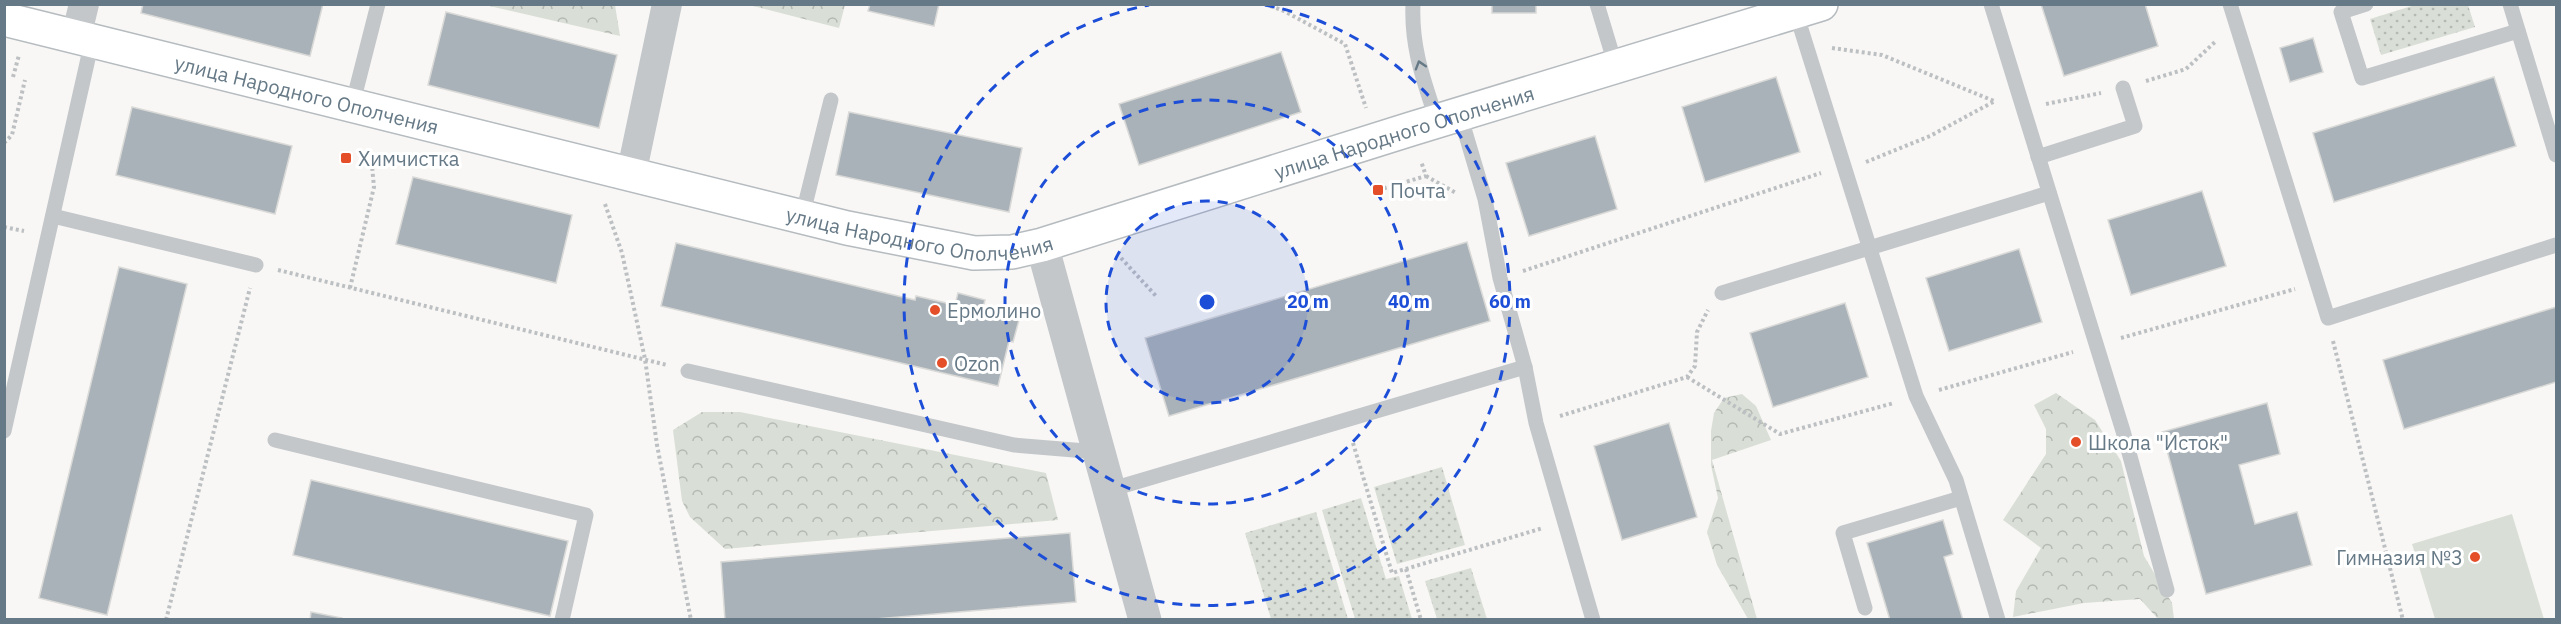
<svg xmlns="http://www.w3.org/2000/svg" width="2561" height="624" font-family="'IBM Plex Sans',sans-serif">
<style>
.grass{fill:url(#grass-dots)}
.forest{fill:url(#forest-crowns)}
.pitch{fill:#d9dfd6}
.building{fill:#a9b2b8;stroke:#d9d9d7;stroke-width:1.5}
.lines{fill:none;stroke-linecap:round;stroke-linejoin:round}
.secondary-casing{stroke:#b5bbbf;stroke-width:36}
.path{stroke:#bdc0c2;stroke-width:4;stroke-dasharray:3 3;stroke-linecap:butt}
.service{stroke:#c3c7ca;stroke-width:15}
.minor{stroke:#c3c7ca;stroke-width:30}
.tertiary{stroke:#c3c7ca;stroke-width:33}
.secondary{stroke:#fff;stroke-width:33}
.oneway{stroke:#667986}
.ring{fill:none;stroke:#1d4ed8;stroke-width:3;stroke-dasharray:10 8}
.poi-dot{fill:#e44e28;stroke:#fff;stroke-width:2}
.labels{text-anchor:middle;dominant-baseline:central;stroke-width:6;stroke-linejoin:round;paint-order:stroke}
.street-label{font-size:20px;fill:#667986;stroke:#fff}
.poi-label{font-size:20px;fill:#667986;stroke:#fff;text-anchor:start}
.centre{fill:#1d4ed8;stroke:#fff;stroke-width:3}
.ring-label{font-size:18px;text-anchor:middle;font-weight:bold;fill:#1d4ed8;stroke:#fff;stroke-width:6;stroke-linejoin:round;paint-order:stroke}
</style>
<defs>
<pattern id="grass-dots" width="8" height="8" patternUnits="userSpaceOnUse" patternTransform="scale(1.5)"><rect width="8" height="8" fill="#d9dfd6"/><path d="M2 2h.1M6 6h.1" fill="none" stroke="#b4bab3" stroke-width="1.8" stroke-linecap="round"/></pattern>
<pattern id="forest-crowns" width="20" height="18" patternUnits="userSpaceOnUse" patternTransform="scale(1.5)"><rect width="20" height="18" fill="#d9dfd6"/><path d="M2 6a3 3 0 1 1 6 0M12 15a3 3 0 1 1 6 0" fill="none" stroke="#b4bab3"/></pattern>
</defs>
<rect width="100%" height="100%" fill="#f8f7f5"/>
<!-- grass -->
<g class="grass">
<path d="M 2418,4 L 2468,5 L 2475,27 L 2381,55 L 2370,19 Z"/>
<path d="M 1442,467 L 1465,545 L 1397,564 L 1374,487 Z"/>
<path d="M 1361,498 L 1386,579 L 1399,576 L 1412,619 L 1355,619 L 1322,510 Z"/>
<path d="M 1316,512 L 1348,619 L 1271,619 L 1245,533 Z"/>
<path d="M 1471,568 L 1487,619 L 1437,619 L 1425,581 Z"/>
</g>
<!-- forest -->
<g class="forest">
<path d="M 485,5 L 615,5 L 620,36 Z"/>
<path d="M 749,5 L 845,5 L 839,28 Z"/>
<path d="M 2056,393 L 2095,420 L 2121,461 L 2144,556 L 2172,603 L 2174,619 L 2158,619 L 2140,599 L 2084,603 L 2013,617 L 2016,591 L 2041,548 L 2003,520 L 2046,454 L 2046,429 L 2034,405 Z"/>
<path d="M 1742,394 L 1756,406 L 1771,440 L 1712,460 L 1757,619 L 1748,619 L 1717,565 L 1707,532 L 1718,498 L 1711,465 L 1711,431 L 1714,413 L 1724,398 Z"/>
<path d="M 702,412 L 740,412 L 1046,473 L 1058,520 L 725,549 L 690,517 L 682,501 L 673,430 Z"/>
</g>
<!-- pitch -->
<path class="pitch" d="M 2512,514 L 2544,619 L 2435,619 L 2412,544 Z"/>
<!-- building -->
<g class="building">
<path d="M 143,4 L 323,4 L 310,56 L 141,13 Z"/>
<path d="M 870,4 L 939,4 L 934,26 L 868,11 Z"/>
<rect x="1492" y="4" width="44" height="9"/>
<path d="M 2041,4 L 2145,4 L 2158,46 L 2064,76 Z"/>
<path d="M 446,12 L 617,55 L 599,128 L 428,85 Z"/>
<path d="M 2313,38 L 2323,72 L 2290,82 L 2280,48 Z"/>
<path d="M 1281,52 L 1301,112 L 1139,165 L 1119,104 Z"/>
<path d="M 1776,77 L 1800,152 L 1705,182 L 1682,107 Z"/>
<path d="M 2494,77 L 2516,146 L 2334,202 L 2313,133 Z"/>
<path d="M 132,107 L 292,146 L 275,214 L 116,175 Z"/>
<path d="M 849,112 L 1022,148 L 1009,212 L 836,175 Z"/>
<path d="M 1595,136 L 1617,209 L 1529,236 L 1506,163 Z"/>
<path d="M 413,177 L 572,215 L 556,283 L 396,244 Z"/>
<path d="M 2202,191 L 2226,266 L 2131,295 L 2108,220 Z"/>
<path d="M 1467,242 L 1490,321 L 1169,416 L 1145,338 Z"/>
<path d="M 676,243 L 915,300 L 916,296 L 955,305 L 958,293 L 985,300 L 982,312 L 1019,320 L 1013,342 L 1009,341 L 998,386 L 661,306 Z"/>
<path d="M 2019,249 L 2042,322 L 1949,351 L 1926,278 Z"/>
<path d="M 119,267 L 187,284 L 107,615 L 39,598 Z"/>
<path d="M 1845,303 L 1868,377 L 1773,407 L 1750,333 Z"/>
<path d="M 2556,307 L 2556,382 L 2404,429 L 2383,360 Z"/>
<path d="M 2267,403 L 2280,454 L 2239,465 L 2255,524 L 2297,512 L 2312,565 L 2206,594 L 2162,432 Z"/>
<path d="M 1669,423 L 1697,517 L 1622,540 L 1594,446 Z"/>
<path d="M 311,480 L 568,541 L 550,616 L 293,555 Z"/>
<path d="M 1943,520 L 1953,554 L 1944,557 L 1963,620 L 1890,620 L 1867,543 Z"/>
<path d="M 1070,533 L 1076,602 L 863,620 L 725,620 L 721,562 Z"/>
<path d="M 311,612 L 342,618 L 342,620 L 310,620 Z"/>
</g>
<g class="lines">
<defs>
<g id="secondary">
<path id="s1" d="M 4,19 L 847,228 L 974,253 L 1012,252 L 1042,245 L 1411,129 L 1821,4"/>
</g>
</defs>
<!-- secondary casing -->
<use href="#secondary" class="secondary-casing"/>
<!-- path -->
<g class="path">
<path d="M 1265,4 L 1284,11 L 1345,44 L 1366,108"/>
<path d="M 1832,48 L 1882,55 L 1994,101"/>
<path d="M 13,77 L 19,55"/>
<path d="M 2146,81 L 2186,69 L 2215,42"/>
<path d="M 2046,104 L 2101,93"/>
<path d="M 4,143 L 12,135 L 25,80"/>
<path d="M 1866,162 L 1930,136 L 1995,101"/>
<path d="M 1426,176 L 1456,193"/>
<path d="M 1378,190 L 1426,176 L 1421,161"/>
<path d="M 605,204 L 622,253 L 645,359 L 657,445 L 691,620"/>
<path d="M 4,227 L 24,231"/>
<path d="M 1121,258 L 1156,296"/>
<path d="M 278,270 L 667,365"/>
<path d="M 1523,271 L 1821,173"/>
<path d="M 350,288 L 374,187 L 371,155"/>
<path d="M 2121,338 L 2295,289"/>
<path d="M 2333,341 L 2403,620"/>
<path d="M 1687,377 L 1780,434 L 1894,403"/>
<path d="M 1939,390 L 2073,352"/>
<path d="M 1560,416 L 1687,377 L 1695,366 L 1697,332 L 1708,310"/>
<path d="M 1353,443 L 1392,573 L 1543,528"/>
<path d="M 1406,569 L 1421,620"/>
<path d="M 166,620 L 250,288"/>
</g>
<!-- service -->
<g class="service">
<path d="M 1413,4 C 1411,48 1424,81 1437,121"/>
<path d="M 1597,4 L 1616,67"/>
<path d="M 1991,4 L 2123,431 L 2167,590"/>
<path d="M 2230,4 L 2328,318 L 2556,245"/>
<path d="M 2366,4 L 2341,12 L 2362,78 L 2518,31"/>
<path d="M 2510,4 L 2556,155"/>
<path d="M 1796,13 L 1916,396 L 1956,480 L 1998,620"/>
<path d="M 352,106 L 378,4"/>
<path d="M 1460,115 L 1485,199 L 1500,278 L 1525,367 L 1536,423 L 1593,620"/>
<path d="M 2038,157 L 2135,126 L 2123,88"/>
<path d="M 53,216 L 256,265"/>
<path d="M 802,217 L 831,100"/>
<path d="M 1722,293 L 2049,193"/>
<path d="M 688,371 L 1014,445 L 1098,452"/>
<path d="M 4,431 L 92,41"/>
<path d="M 275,440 L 586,515 L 562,620"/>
<path d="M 1109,490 L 1525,367"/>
<path d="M 1865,608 L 1843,533 L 1961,498"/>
</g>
<!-- minor -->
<g class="minor">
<path d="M 76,37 L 84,4"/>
<path d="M 631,175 L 667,4"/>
</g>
<!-- tertiary -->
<path class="tertiary" d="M 1042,245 L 1145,620"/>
<!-- secondary -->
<use href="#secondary" class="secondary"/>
</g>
<!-- one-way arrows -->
<defs><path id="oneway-chevron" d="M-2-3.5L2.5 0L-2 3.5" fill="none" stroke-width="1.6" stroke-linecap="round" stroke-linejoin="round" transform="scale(1.5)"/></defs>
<use class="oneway" href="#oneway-chevron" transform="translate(1420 65) rotate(-107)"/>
<!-- distance rings -->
<circle cx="1207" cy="302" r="101" fill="#1d4ed8" fill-opacity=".12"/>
<g class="ring">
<circle cx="1207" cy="302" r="101"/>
<circle cx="1207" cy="302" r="202"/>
<path d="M1265 5A303 303 0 1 1 1149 5"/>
</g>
<!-- markers -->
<g class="poi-dot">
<rect x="340" y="152" width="12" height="12" rx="3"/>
<rect x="1372" y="184" width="12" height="12" rx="3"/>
<circle cx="935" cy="310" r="6"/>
<circle cx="942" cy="363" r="6"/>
<circle cx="2076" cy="442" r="6"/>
<circle cx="2475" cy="557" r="6"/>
</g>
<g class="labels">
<!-- street labels -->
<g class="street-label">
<text stroke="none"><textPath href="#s1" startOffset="312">улица Народного Ополчения</textPath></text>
<text stroke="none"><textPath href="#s1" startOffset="1446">улица Народного Ополчения</textPath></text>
<text stroke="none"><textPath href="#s1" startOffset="942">улица Народного Ополчения</textPath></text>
</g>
<!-- poi labels -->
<g class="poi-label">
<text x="358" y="158">Химчистка</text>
<text x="1390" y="190">Почта</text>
<text x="947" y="310">Ермолино</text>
<text x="954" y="363">Ozon</text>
<text x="2088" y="442">Школа "Исток"</text>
<text x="2463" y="557" text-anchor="end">Гимназия №3</text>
</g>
</g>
<circle cx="1207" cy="302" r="9" class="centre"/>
<g class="ring-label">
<text x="1308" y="308">20 m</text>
<text x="1409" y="308">40 m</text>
<text x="1510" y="308">60 m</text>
</g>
<!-- border -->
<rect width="2561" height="624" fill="none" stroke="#667986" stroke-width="12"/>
</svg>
